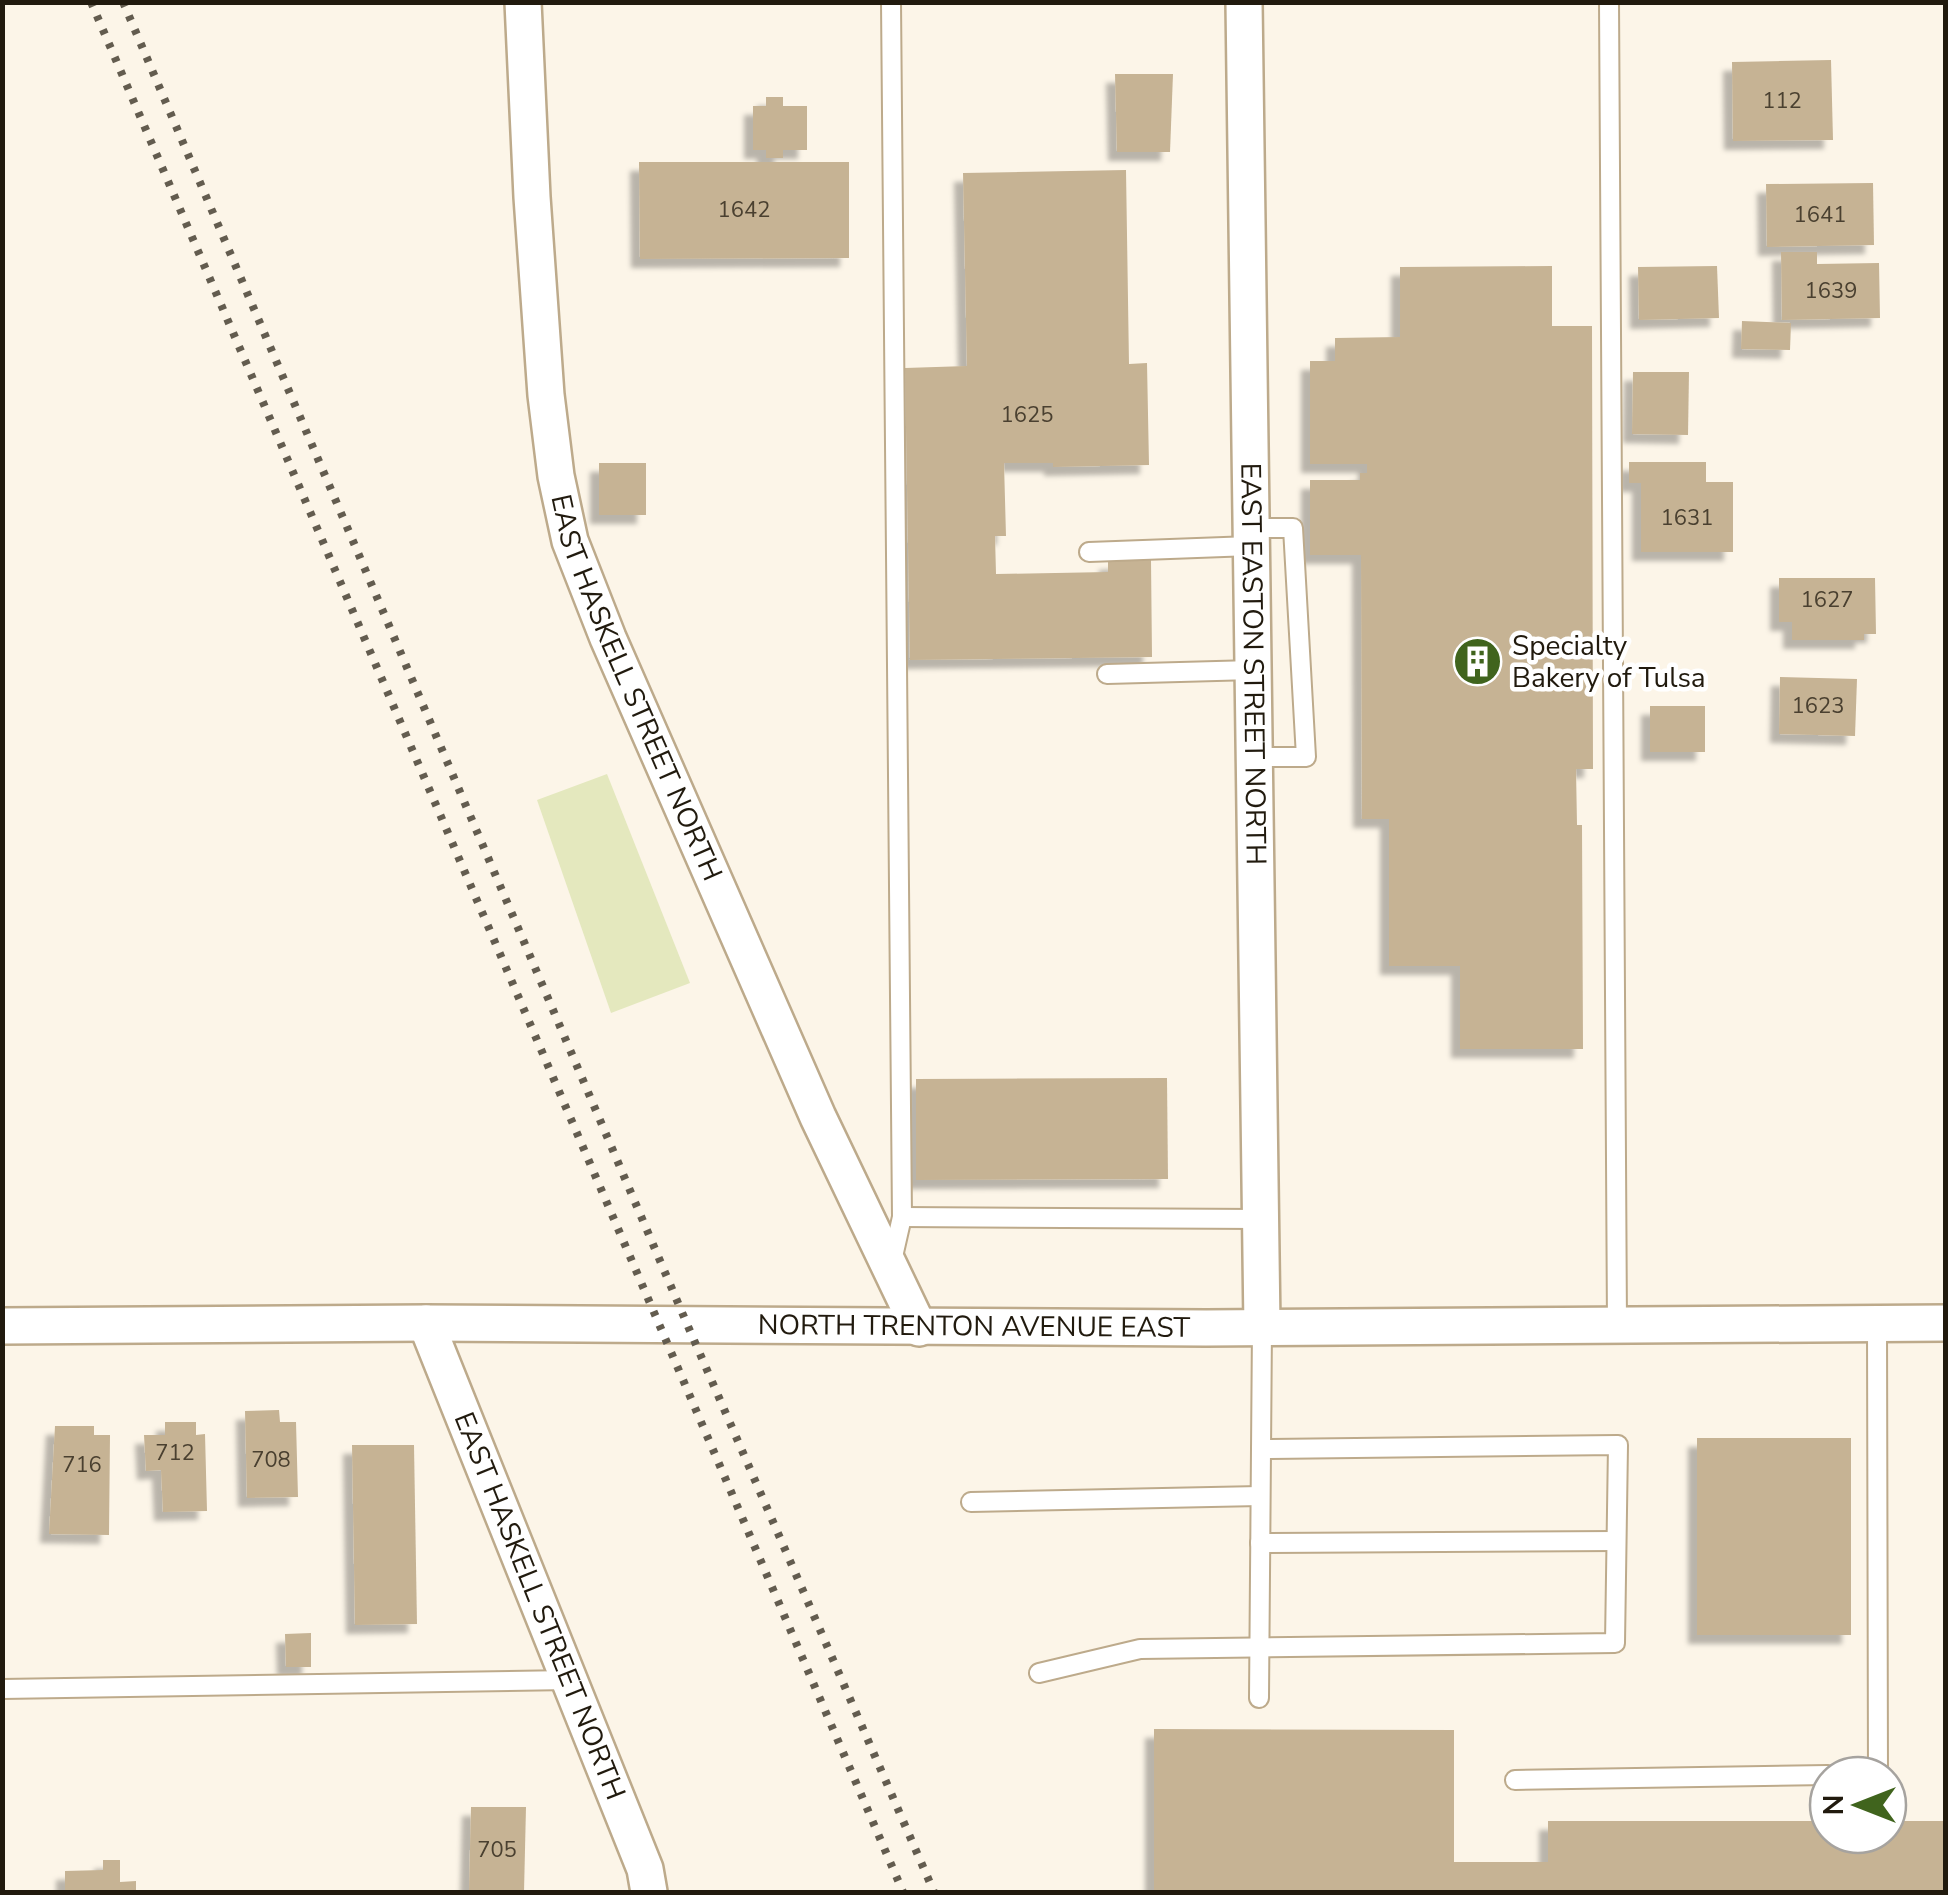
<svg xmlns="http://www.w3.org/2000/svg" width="1948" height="1895" font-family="'Nunito Sans',sans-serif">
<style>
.green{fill:#e4e8be}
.building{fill:#c6b394;filter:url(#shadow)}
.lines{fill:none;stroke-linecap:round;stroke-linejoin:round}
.service-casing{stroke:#bdaa8b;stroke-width:22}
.minor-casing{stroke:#bdaa8b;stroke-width:40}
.service{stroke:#fff;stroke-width:18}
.minor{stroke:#fff;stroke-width:35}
.rail{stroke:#635c4f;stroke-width:8;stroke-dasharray:5 10;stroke-linecap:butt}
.labels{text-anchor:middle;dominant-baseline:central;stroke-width:9;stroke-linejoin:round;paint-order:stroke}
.number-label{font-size:22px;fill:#4a4030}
.poi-label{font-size:28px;fill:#211a0e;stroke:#fff;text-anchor:start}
.street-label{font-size:28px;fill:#211a0e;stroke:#fff}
</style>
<defs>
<filter id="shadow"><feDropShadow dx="-9" dy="9" stdDeviation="2.5" flood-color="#0004"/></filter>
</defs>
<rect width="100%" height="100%" fill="#fcf5e8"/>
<!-- green -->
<path class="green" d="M 607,774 L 690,983 L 611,1013 L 537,800 Z"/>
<!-- building -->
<g class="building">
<path d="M 1831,60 L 1833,140 L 1733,141 L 1732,62 Z"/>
<path d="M 1115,74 L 1173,74 L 1170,152 L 1117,152 Z"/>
<path d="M 766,97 L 783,97 L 783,106 L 807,106 L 807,150 L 783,150 L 783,158 L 766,158 L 766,150 L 753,150 L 753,106 L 766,106 Z"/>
<path d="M 639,162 L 849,162 L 849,258 L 640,259 Z"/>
<path d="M 1126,170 L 1129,364 L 1147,363 L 1149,465 L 1053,467 L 1053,463 L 1004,463 L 1006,536 L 995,536 L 996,574 L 1108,572 L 1108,561 L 1151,560 L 1152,657 L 910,660 L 905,368 L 967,366 L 963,173 Z"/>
<path d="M 1873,183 L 1874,245 L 1767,247 L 1766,184 Z"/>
<path d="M 1781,252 L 1817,252 L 1817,264 L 1879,263 L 1880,318 L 1782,320 Z"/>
<path d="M 1552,266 L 1552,326 L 1592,326 L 1593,769 L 1576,769 L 1577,825 L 1582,825 L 1583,1049 L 1460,1049 L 1460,966 L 1389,966 L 1389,819 L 1362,819 L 1361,555 L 1310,555 L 1310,480 L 1360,480 L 1360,473 L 1367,473 L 1367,464 L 1310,464 L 1310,361 L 1335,361 L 1335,338 L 1400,337 L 1400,267 Z"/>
<path d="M 1717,266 L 1719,318 L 1639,320 L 1638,267 Z"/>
<path d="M 1742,321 L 1791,323 L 1790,350 L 1741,349 Z"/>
<path d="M 1633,372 L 1689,372 L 1688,435 L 1632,434 Z"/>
<path d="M 1629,462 L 1706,462 L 1706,482 L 1733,482 L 1733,552 L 1641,552 L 1641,483 L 1629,483 Z"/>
<rect x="599" y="463" width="47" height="52"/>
<path d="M 1779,578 L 1875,578 L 1876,634 L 1864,634 L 1864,640 L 1792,640 L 1792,622 L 1779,622 Z"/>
<path d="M 1780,677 L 1857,679 L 1855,736 L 1779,734 Z"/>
<rect x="1650" y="706" width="55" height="46"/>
<path d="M 1167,1078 L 1168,1179 L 916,1180 L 916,1079 Z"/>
<path d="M 279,1410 L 280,1422 L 296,1422 L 298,1497 L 247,1498 L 245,1411 Z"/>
<path d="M 165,1422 L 196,1422 L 196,1435 L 205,1434 L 207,1511 L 163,1512 L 161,1470 L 146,1471 L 144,1435 L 165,1435 Z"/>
<path d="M 55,1426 L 94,1426 L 94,1435 L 110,1435 L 109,1535 L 49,1534 Z"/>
<rect x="1697" y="1438" width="154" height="197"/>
<path d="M 352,1445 L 414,1445 L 417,1624 L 355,1625 Z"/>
<path d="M 311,1633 L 311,1667 L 286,1667 L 285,1634 Z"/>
<path d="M 1154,1729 L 1454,1730 L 1454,1862 L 1548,1862 L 1548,1821 L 1828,1821 L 1828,1835 L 1888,1835 L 1888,1821 L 1946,1821 L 1946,1892 L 1154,1892 Z"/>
<path d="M 471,1807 L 526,1807 L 524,1892 L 469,1892 Z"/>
<path d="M 103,1860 L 120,1860 L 120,1882 L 136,1881 L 136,1892 L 65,1892 L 65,1871 L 103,1870 Z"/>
</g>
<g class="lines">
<defs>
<g id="service">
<path d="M 891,2 L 902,1217 L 892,1261"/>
<path d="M 1609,2 L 1617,1325"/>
<path d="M 1251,528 L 1293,528 L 1306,757 L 1255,757"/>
<path d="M 1089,552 L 1251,546"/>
<path d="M 1107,674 L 1253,670"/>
<path d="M 902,1217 L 1260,1219"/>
<path d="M 971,1502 L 1260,1496"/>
<path d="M 1260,1543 L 1616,1541"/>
<path d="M 1039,1673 L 1140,1649 L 1615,1643 L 1618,1445 L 1261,1449"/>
<path d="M 2,1689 L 570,1680"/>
<path d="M 1259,1698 L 1262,1327"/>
<path d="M 1855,1775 L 1878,1775 L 1877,1324"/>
<path d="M 1515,1780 L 1828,1775"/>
</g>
<g id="minor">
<path id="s1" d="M 523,2 L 532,197 L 546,395 L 556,476 L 570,541 L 608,638 L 818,1117 L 919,1328"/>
<path id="s2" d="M 1244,2 L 1262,1327"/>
<path id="s3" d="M 426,1323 L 645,1869 L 649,1892"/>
<path id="s4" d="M 2,1326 L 426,1323 L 1206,1328 L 1946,1323"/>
</g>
</defs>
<!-- service casing -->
<use href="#service" class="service-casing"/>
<!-- minor casing -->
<use href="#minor" class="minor-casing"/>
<!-- service -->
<use href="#service" class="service"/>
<!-- minor -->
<use href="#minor" class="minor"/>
<!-- rail -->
<g class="rail">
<path d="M 91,2 L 903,1892"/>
<path d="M 123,2 L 687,1324 L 934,1892"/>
</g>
</g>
<!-- icons -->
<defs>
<symbol id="building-disc" viewBox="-11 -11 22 22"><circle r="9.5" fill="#40641d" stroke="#fff"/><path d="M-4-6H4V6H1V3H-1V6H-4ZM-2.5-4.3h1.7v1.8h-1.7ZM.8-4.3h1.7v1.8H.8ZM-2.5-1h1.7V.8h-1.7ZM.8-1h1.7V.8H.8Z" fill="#fff"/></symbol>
</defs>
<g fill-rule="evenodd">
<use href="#building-disc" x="1450" y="634" width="55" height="55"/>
</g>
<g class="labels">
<!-- number labels -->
<g class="number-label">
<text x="1782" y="101">112</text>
<text x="744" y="210">1642</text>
<text x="1820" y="215">1641</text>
<text x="1831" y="291">1639</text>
<text x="1027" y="415">1625</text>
<text x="1687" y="518">1631</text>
<text x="1827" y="600">1627</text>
<text x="1818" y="706">1623</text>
<text x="175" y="1453">712</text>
<text x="271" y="1460">708</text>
<text x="82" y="1465">716</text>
<text x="497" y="1850">705</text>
</g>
<!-- poi labels -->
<g class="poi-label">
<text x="1512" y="646">Specialty<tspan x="1512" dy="32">Bakery of Tulsa</tspan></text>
</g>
<!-- street labels -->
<g class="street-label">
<text stroke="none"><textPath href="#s2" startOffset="662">EAST EASTON STREET NORTH</textPath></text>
<text stroke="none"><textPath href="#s1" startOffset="702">EAST HASKELL STREET NORTH</textPath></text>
<text stroke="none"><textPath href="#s4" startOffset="972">NORTH TRENTON AVENUE EAST</textPath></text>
<text stroke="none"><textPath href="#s3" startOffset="305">EAST HASKELL STREET NORTH</textPath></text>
</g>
</g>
<!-- border -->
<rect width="1948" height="1895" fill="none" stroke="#211a0e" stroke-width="10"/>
<!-- north arrow -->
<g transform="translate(1858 1805) rotate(270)"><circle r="48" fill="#ffffff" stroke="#a6a39f" stroke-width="2.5"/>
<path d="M0-8L18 38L0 25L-18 38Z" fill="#40641d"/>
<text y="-15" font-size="28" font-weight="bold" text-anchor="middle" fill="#211a0e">N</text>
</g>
</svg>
